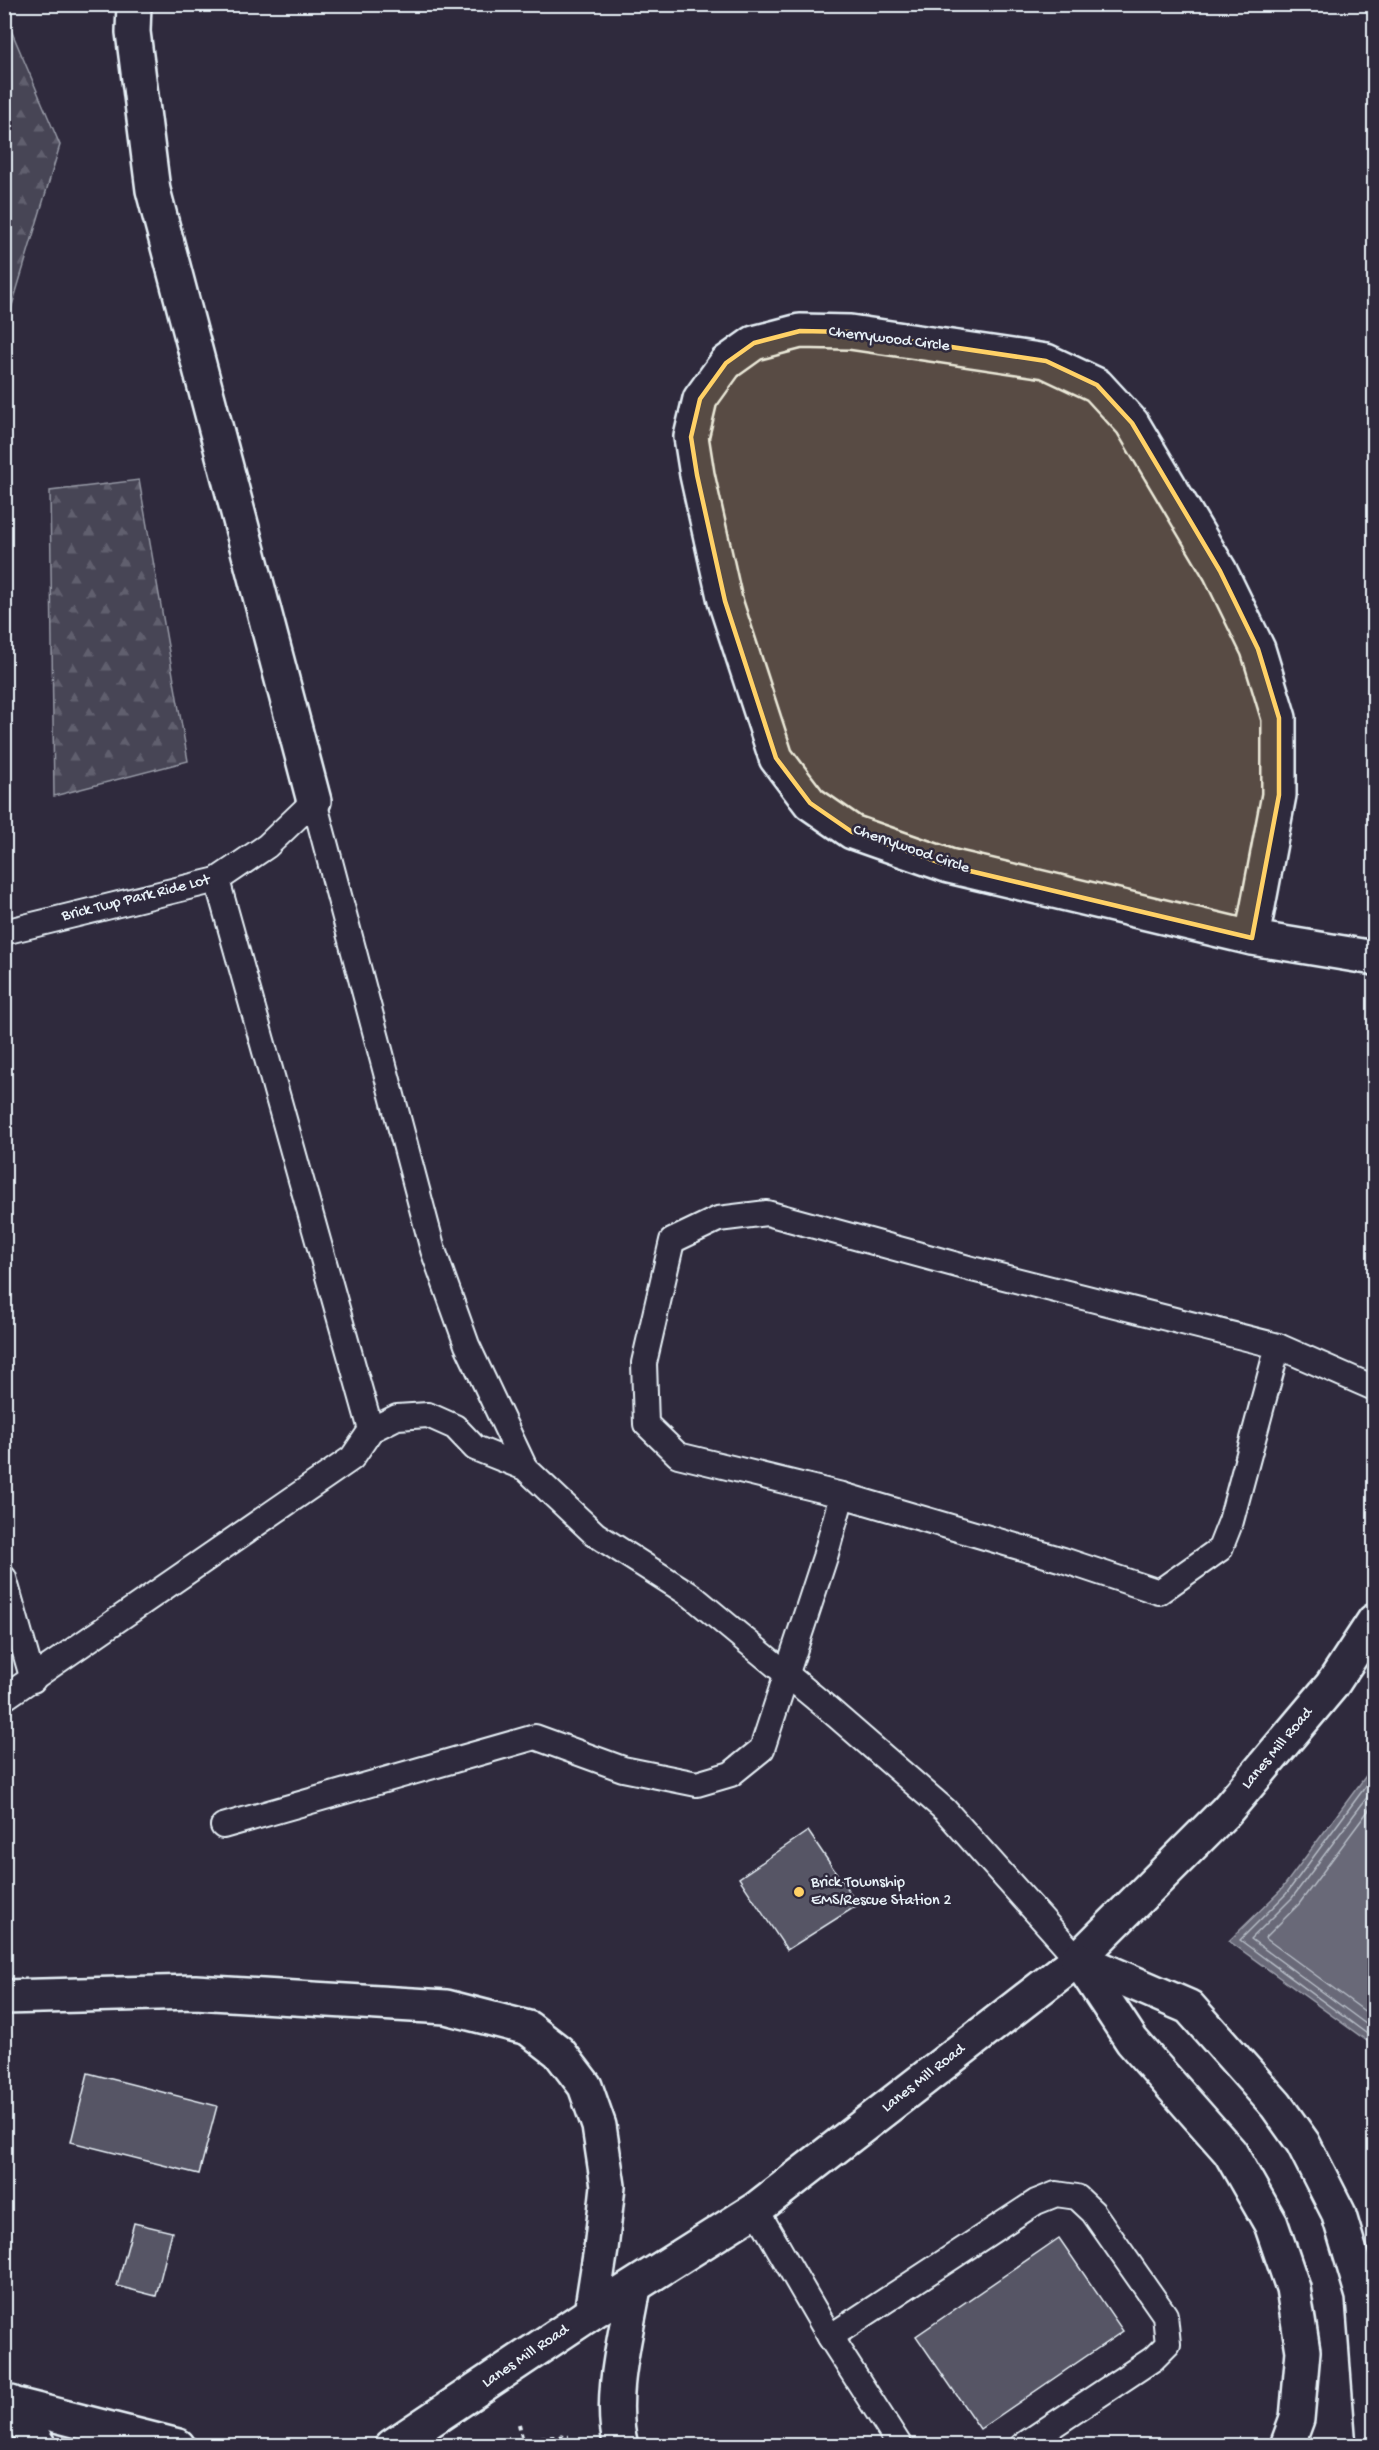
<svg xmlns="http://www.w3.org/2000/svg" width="1379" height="2450" font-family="'Gochi Hand',sans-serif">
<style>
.forest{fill:url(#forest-firs);stroke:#979aa6;stroke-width:1.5}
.water{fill:#696978;stroke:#9c9fab;stroke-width:1.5}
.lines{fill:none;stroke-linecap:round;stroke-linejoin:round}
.shore{stroke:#b5bbc5;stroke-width:1.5}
.building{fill:#575565;stroke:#e8f1f8;stroke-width:1.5}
.lane-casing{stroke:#e8f1f8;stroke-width:28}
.street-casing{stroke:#e8f1f8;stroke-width:38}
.secondary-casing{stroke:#e8f1f8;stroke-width:38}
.primary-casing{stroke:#e8f1f8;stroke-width:38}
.highway-casing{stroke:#e8f1f8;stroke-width:38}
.path{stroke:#e8f1f8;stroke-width:4;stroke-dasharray:4.5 4.5;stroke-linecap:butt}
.lane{stroke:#2f2a3d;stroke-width:24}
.street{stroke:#2f2a3d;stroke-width:33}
.secondary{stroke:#2f2a3d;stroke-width:33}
.primary{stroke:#2f2a3d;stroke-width:33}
.highway{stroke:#2f2a3d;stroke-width:33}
.marked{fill:#ffd166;fill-opacity:0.2;stroke:#ffd166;stroke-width:4.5;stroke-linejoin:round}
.poi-dot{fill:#ffd166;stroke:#2f2a3d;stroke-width:2}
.labels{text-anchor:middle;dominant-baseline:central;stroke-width:5;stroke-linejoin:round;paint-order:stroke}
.street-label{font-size:16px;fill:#e8f1f8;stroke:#2f2a3d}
.poi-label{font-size:16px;fill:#e8f1f8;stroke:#2f2a3d;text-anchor:start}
</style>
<defs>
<pattern id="forest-firs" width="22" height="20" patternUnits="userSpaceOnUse" patternTransform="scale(1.5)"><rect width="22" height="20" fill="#464455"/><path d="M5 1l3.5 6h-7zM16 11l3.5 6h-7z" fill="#615f6e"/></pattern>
</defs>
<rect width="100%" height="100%" fill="#2f2a3d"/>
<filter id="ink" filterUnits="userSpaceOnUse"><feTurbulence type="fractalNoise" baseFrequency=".0167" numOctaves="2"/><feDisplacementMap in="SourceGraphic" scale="12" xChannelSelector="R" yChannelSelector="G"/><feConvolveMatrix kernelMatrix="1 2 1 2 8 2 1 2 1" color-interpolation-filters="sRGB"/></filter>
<g filter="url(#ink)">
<!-- forest -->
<g class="forest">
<path d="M 5,16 L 60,145 L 5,329 L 4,16 Z"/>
<path d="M 139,480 L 188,761 L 54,796 L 50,491 Z"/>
</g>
<!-- water -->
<path class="water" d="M 1374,1765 L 1374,2046 L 1229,1941 L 1281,1890 Z"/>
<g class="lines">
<!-- shore -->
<g class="shore">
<path d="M 1374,1775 L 1286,1894 L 1240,1940 L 1374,2039"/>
<path d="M 1374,1788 L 1292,1898 L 1251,1939 L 1374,2030"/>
<path d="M 1374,1803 L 1299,1904 L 1265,1938 L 1374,2018"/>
</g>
</g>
<!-- building -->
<g class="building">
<path d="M 808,1831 L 858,1905 L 787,1950 L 739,1878 Z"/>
<path d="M 88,2073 L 217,2106 L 199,2174 L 71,2142 Z"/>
<path d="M 134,2223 L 172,2232 L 156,2296 L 117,2286 Z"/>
<path d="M 1059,2238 L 1123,2331 L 980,2429 L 916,2336 Z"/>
</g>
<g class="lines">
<defs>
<g id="lane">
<path d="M 217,880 L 371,1430"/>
<path d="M 4,932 L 217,880 L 267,846 L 314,801 L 433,1250 L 467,1345 L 525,1468"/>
<path d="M 842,1495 L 1063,1560 L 1159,1592 L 1220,1549 L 1231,1521 L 1278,1346"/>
<path d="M 4,1578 L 33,1680"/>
<path d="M 4,1698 L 352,1458 L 371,1430 L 397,1417 L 428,1415 L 455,1427 L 475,1448 L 525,1468 L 595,1534 L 692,1596 L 831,1711 L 945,1810 L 1078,1959"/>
<path d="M 223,1826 L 535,1737 L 623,1769 L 697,1784 L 731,1774 L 762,1749 L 825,1557 L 842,1495 L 678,1455 L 646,1424 L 644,1363 L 672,1241 L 718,1219 L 767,1213 L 972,1269 L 1278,1346 L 1374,1388"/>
<path d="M 756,2209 L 830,2337 L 900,2446"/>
<path d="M 830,2337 L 1036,2202 L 1056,2194 L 1077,2197 L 1093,2212 L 1165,2315 L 1168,2344 L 1153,2359 L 1022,2446"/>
</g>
<path id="street" d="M 1252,938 L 1279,795 L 1279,718 L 1258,649 L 1220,571 L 1132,423 L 1097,385 L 1046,361 L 850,332 L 800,331 L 754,343 L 726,363 L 700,399 L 691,437 L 697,475 L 725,601 L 776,758 L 810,803 L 852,832 L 949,866 L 1252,938 L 1374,958"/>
<path id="secondary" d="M 392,2446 L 591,2313 L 756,2209 L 1078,1959 L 1226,1811 L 1332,1685 L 1374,1621"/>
<g id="primary">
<path d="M 1078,1959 L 1189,2007 L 1276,2105 L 1303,2143 L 1338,2212 L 1363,2296 L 1374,2440"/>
<path d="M 1078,1959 L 1132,2041 L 1230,2152 L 1271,2224 L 1293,2288 L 1303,2351 L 1297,2419 L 1287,2446"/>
<path d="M 4,1997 L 195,1992 L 446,2007 L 528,2028 L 559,2052 L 585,2086 L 599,2126 L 608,2186 L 601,2249 L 591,2313"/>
<path d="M 4,2402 L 178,2446"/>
<path d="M 11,2403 L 39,2446"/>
<path d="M 621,2446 C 608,2398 626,2336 634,2287"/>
</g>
<path id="highway" d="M 134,4 L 133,32 L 153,190 L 314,801"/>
</defs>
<!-- lane casing -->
<use href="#lane" class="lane-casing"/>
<!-- street casing -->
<use href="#street" class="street-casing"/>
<!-- secondary casing -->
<use href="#secondary" class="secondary-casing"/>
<!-- primary casing -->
<use href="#primary" class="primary-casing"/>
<!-- highway casing -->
<use href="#highway" class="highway-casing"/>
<!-- path -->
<g class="path">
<path d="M 519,2424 L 524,2446"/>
<path d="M 523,2439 L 569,2436"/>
</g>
<!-- lane -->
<use href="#lane" class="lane"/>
<!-- street -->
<use href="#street" class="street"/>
<!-- secondary -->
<use href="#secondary" class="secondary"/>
<!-- primary -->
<use href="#primary" class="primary"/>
<!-- highway -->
<use href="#highway" class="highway"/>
</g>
</g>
<!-- marked area -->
<path class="marked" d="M 800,331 L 850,332 L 1046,361 L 1097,385 L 1132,423 L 1220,571 L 1258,649 L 1279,718 L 1279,795 L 1252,938 L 949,866 L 852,832 L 810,803 L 776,758 L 725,601 L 697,475 L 691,437 L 700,399 L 726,363 L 754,343 Z"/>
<!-- markers -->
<circle class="poi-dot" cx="799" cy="1892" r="6"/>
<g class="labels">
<!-- street labels -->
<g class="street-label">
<text transform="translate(889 340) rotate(7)">Cherrywood Circle</text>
<text transform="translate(911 850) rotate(19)">Cherrywood Circle</text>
<text transform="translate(136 899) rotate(-14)">Brick Twp Park Ride Lot</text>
<text transform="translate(1278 1749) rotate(-50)">Lanes Mill Road</text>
<text transform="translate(924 2079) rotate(-38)">Lanes Mill Road</text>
<text transform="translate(526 2357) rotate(-34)">Lanes Mill Road</text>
</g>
<!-- poi labels -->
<g class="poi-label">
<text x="811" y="1883">Brick Township<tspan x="811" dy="18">EMS/Rescue Station 2</tspan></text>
</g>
</g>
<!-- margin -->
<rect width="1379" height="2450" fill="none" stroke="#2f2a3d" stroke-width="24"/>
<rect x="12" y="12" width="1355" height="2426" fill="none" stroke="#e8f1f8" stroke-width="2" filter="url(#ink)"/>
</svg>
